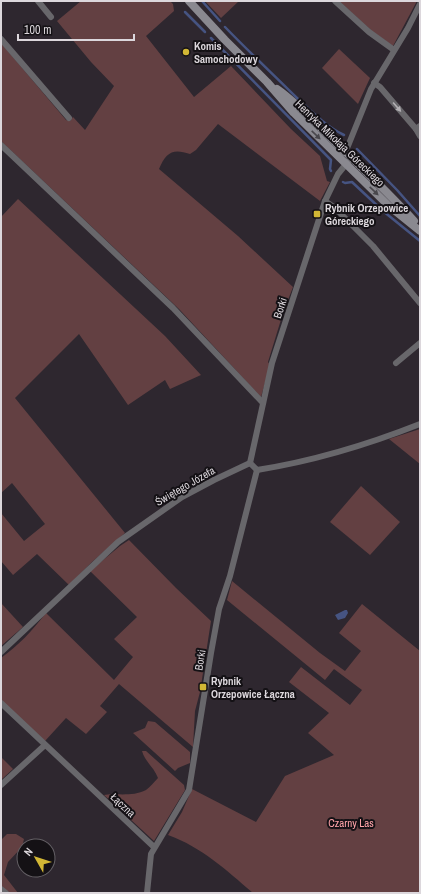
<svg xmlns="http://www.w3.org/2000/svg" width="421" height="894" font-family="'Archivo Narrow',sans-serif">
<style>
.green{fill:#634042}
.water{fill:#465482}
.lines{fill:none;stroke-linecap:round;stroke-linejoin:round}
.stream{stroke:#465482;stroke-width:2.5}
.street{stroke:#68676b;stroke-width:6}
.secondary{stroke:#8a8990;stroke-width:8}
.oneway{fill:#b3b0b4}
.oneway2{fill:#49474c}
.poi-dot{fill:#d2b735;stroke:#141115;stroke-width:1.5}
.labels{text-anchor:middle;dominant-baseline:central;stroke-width:4;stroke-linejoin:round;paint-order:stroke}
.poi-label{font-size:11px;font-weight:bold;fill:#dcd7dc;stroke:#141115;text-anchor:start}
.street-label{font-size:11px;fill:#dcd7dc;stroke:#141115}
.park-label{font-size:11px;fill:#fea3a8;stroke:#141115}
</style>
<rect width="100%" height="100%" fill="#2e272f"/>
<!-- green -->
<g class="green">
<path d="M 81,1 L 170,1 L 173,4 L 174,11 L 146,36 L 194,97 L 231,66 L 291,129 L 320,156 L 327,181 L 330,182 L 320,201 L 218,124 L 196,150 L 190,154 C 173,148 166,152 159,169 L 238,236 L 293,287 L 283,313 L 268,362 L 270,365 L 261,397 L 179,309 L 1,141 L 1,43 L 66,120 L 70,121 L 73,117 L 85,130 L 114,86 L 91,62 L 57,21 Z"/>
<path d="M 205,1 L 239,1 L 221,18 Z"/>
<path d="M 339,1 L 417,1 L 393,46 L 372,31 Z"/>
<path d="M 339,49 L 370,78 L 358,104 L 322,68 Z"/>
<path d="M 18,199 L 165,336 L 201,375 L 170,389 L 165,380 L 128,405 L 79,334 L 15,398 L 125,533 L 92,562 L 69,585 L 37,554 L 13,575 L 1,561 L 1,513 L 24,541 L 45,524 L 12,483 L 1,493 L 1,217 Z"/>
<path d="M 420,429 L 420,464 L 389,439 Z"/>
<path d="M 361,486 L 400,522 L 370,555 L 330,522 Z"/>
<path d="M 129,540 L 176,588 L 211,621 L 200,692 L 195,711 L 193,747 L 119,684 L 100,706 L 107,712 L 86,734 L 66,718 L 45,741 L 1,700 L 1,658 C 19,645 32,631 46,613 L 114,680 L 133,657 L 114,639 L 137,617 L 90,571 L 120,546 Z"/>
<path d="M 232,581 L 320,653 L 345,671 L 361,651 L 339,633 L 362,604 L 420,651 L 420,893 L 253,893 C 225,869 203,848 168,835 L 182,812 L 192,789 L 256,822 L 285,776 L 334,755 L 308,733 L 329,713 L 289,682 L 301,667 L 350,705 L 362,690 L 334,669 L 325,680 L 227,600 Z"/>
<path d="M 1,603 L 23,627 L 1,646 Z"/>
<path d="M 148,721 L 155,722 L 190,752 L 190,763 L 178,768 L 175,771 L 133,733 L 145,728 Z"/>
<path d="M 142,751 L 146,751 L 184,785 L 185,790 L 154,841 L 104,795 C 118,793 133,797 146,790 C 150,787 154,782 158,778 C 154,767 145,762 142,751 Z"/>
<path d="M 1,757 L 13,769 L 1,780 Z"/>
<path d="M 7,834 L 16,834 L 24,839 L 22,847 L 8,862 L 4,875 L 18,893 L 10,893 L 1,886 L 1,840 Z"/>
</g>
<!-- water -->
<path class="water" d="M 345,610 L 347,610 L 348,613 L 345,618 L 338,620 L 335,615 Z"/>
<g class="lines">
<!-- stream -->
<g class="stream">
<path d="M 202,1 L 220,21"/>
<path d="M 185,12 L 205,32"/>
<path d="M 225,27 C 249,52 274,75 298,99 C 312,112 327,127 344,135"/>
<path d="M 211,38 L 331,160 L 330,169 L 331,171"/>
<path d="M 357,149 L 397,190 L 420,216"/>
<path d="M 343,182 L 345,183 L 352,182 L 383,211 L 420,241"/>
</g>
<!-- street -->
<g class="street">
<path d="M 38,1 L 51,17"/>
<path d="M 335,1 L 369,32 L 394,50"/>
<path d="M 1,39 L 69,118"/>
<path d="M 374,83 L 380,87 L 416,129 L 420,126"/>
<path d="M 416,129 L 420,136"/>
<path d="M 1,145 L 173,308 L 263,403"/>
<path d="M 343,153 L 348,146 L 371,89 L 408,28 L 420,4"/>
<path d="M 325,201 L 335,208 L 373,246 L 420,303"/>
<path d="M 396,363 L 420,343"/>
<path d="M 250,463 L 272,363 L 325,201 L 338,174 L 351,158"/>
<path d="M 250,463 L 257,470 C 314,461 367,445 420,424"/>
<path d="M 1,652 L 118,542 L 182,497 L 214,480 L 250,463"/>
<path d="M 1,703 L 154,847"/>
<path d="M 1,785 L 45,745"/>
<path d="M 1,889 L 6,893"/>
<path d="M 147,893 L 151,854 L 189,790 L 211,653 L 219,609 L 230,576 L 257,470"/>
</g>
<!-- secondary -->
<g class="secondary">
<path d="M 189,1 L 225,40 L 267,82 L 294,113 L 389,206 L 420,231"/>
<path d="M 277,89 C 297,103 314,122 332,139 C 360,166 388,192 414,221"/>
</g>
</g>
<!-- one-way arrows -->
<defs><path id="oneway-solid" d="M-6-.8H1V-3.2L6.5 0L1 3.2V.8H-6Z"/></defs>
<use class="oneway" href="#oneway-solid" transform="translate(397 107) rotate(49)"/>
<g class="oneway2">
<use href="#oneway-solid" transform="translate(316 135) rotate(44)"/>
<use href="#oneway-solid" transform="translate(374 191) rotate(44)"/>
</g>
<!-- markers -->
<g class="poi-dot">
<circle cx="186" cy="52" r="4"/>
<rect x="313" y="210" width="8" height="8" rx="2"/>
<rect x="199" y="683" width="8" height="8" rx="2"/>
</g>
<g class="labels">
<!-- poi labels -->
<g class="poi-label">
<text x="194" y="46">Komis<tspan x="194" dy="13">Samochodowy</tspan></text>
<text x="325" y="208">Rybnik Orzepowice<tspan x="325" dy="13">Góreckiego</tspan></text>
<text x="211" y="681">Rybnik<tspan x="211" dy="13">Orzepowice Łączna</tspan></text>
</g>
<!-- street labels -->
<g class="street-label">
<text transform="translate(340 143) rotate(44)">Henryka Mikołaja Góreckiego</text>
<text transform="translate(280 308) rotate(-72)">Borki</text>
<text transform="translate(185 486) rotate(-30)">Świętego Józefa</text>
<text transform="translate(200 660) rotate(-81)">Borki</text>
<text transform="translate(123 805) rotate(43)">Łączna</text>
</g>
<!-- park labels -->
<g class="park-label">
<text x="351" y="823">Czarny Las</text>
</g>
</g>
<!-- border -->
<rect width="421" height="894" fill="none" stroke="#dcd7dc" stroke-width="4"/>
<!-- north arrow -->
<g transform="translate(36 858) rotate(309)"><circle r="19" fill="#141115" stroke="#646065"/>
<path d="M0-3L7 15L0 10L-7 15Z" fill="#d2b735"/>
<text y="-6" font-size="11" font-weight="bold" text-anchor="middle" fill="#dcd7dc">N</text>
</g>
<!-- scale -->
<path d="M18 34v6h116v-6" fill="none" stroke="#dcd7dc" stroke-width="2"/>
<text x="24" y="34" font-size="12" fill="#dcd7dc" stroke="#141115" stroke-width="3" paint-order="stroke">100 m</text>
</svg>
